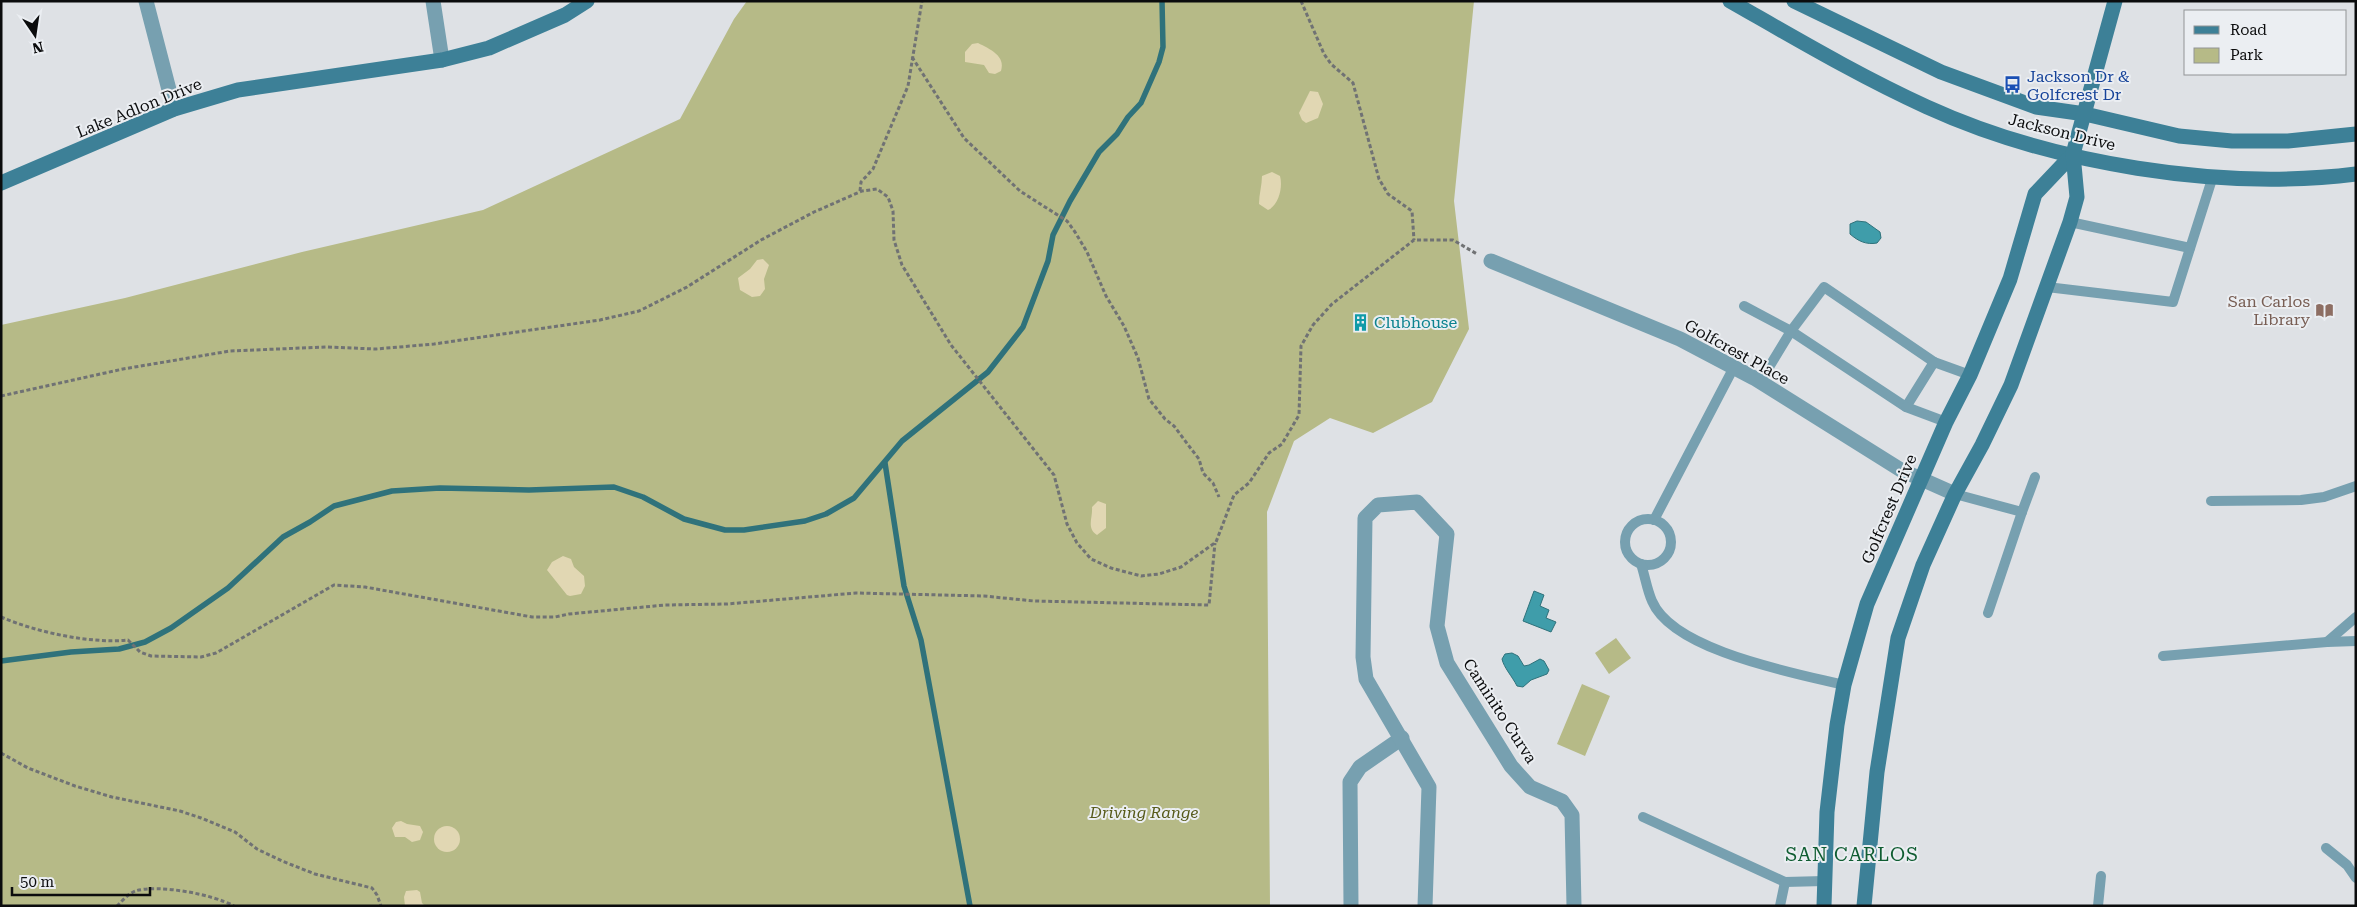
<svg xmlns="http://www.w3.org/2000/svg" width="2357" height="907" font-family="'Roboto Serif',serif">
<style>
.green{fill:#b6ba87}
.sand{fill:#e1d7b3}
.water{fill:#3f9daa;stroke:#2f727b}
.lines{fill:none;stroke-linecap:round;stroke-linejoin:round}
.stream{stroke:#2f727b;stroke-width:5.5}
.path{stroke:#707274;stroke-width:3;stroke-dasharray:4 2.5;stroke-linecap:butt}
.lane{stroke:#77a0b0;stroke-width:10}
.street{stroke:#77a0b0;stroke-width:15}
.secondary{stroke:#3d8097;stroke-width:15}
.labels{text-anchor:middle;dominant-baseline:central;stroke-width:4;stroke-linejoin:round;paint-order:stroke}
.transit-label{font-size:16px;fill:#164399;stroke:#ebeef2;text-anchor:start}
.street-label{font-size:16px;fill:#0b0c0d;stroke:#ebeef2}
.education-label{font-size:16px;fill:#785e54;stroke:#ebeef2;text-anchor:end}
.culture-label{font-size:16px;fill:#0d838f;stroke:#ebeef2;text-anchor:start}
.park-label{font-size:16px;font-style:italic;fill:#575a1a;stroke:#ebeef2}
.quarter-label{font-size:19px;letter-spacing:1px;fill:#105d32;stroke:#ebeef2}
</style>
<rect width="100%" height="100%" fill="#dee1e5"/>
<!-- green -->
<g class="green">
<path d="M 747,1 L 1474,1 L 1454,201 L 1469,329 L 1432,402 L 1373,433 L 1330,418 L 1294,441 L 1267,512 L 1270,906 L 1,906 L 1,325 L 125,298 L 302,252 L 483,210 L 680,119 L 734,19 Z"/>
<path d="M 1616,638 L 1631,658 L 1609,674 L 1595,653 Z"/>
<path d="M 1582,684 L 1610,696 L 1585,756 L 1557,744 Z"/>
</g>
<!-- sand -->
<g class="sand">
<path d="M 978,43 C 990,49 1006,56 1001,71 L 995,74 L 989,73 L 984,65 L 965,62 L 965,52 L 972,44 Z"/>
<path d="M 1310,91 L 1318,92 L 1323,104 L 1318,118 L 1306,123 L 1302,120 L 1299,113 Z"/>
<path d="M 1272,172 L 1280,176 C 1283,187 1279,205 1268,210 L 1259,204 C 1259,194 1262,185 1262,176 Z"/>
<path d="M 763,259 L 769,265 L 764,279 L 765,289 L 760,296 L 752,297 L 740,290 L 738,278 L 750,269 L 757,260 Z"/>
<path d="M 1098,501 L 1106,504 L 1106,528 L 1097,535 C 1086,528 1093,518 1092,507 Z"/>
<path d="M 563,556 L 571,559 L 574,567 L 584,576 L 585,586 L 581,594 L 570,596 L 567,595 L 547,570 L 552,562 Z"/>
<path d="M 401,821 L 407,824 L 420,826 L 423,832 L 420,840 L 412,842 L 405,837 L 395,837 L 392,828 L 396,822 Z"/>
<circle cx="447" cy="839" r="13"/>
<path d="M 417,890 L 420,892 L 422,903 L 425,906 L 405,906 L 404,897 L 406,891 Z"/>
</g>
<!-- water -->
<g class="water">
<path d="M 1857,221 L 1866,222 L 1880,232 L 1881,238 L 1877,243 C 1866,245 1858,241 1850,234 L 1850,224 Z"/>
<path d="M 1534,591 L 1544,595 L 1540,606 L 1549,610 L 1546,618 L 1556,622 L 1551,632 L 1523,621 Z"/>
<path d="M 1512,653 L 1518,656 L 1524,666 L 1529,665 L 1540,659 L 1544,661 L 1549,670 L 1547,674 L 1531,680 L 1523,687 L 1517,686 C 1512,676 1504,668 1502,659 L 1505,654 Z"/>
</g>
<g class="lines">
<!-- stream -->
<g class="stream">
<path d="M 885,463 L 904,586 L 921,640 L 970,906"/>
<path d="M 1,661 L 71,652 L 119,649 L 145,642 L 171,628 L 228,588 L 283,537 L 310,522 L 334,506 L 392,491 L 440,488 L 529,490 L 614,487 L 643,497 L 684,519 L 725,530 L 744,530 L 805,521 L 826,514 L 854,498 L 902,441 L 988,372 L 1023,327 L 1048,261 L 1053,235 L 1070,201 L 1099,152 L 1117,134 L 1128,117 L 1141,103 L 1159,62 L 1163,47 L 1162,1"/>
</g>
<!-- path -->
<g class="path">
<path d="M 1301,1 L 1324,54 L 1331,64 L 1353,83 L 1379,179 L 1388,194 L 1412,211 L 1414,240"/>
<path d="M 912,57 L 964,138 L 1020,191 L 1067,221 L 1075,232 L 1087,252 L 1106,296 L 1124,326 L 1138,358 L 1149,399 L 1165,419 L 1174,426 L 1192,450 L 1199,459 L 1203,473 L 1213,483 L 1219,497"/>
<path d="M 860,191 L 861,182 L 873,169 L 908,86 L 922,1"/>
<path d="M 1,396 L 123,369 L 230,351 L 326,347 L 376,349 L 434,344 L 600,320 L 639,311 L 687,287 L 761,240 L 814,212 L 862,191 L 877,189 L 888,197 L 893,211 L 894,240 L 902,265 L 951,345 L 1054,475 L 1067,524 L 1077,543 L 1091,559 L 1111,568 L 1141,576 L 1159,574 L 1181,567 L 1216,542 L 1234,495 L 1249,483 L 1269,453 L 1282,444 L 1299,415 L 1301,346 L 1313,325 L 1332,304 L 1414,240 L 1453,240 L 1477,254"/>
<path d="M 1,617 C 36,632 90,644 128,640 L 140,652 L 151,656 L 201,657 L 216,653 L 334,585 L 365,587 L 532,617 L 555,617 L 569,614 L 665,605 L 727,604 L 856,593 L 984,596 L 1034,601 L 1209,605 L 1215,543"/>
<path d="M 1,753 L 28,768 L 75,786 L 112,797 L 180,811 L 201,818 L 235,832 L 257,849 L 282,861 L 315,874 L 372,888 L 377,895 L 381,906"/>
<path d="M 117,906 C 122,901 128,894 135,891 C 158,884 212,894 234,906"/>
</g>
<!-- lane -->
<g class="lane">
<path d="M 2070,222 L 2190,248"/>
<path d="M 1824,287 L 1934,362 L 1906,407 L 1791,331 Z"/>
<path d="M 2047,287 L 2173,302 L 2213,176"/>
<path d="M 1744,306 L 1791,331 L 1760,382"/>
<path d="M 1934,362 L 1970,375"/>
<path d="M 1906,407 L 1946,422"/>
<path d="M 1955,494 L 2022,512 L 2035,477"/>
<path d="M 2211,501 L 2301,500 L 2324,497 L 2356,486"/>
<circle cx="1648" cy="542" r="23"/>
<path d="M 1654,520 L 1734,367"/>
<path d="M 1641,564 C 1645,576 1647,590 1652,601 C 1673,651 1795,673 1844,685"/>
<path d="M 1988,613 L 2022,512"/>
<path d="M 2327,642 L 2356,617"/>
<path d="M 2163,656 L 2327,642 L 2356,641"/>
<path d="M 1643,817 L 1785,882 L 1824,881"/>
<path d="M 2326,848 L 2347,865 L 2356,878"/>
<path d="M 1780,906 L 1785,882"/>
<path d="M 2098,906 L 2101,876"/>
</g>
<!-- street -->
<g class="street">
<path d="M 146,1 L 174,109"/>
<path d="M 433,1 L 442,60"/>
<path d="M 1491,261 L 1680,339 L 1754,378 L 1901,470 L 1955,494"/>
<path d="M 1351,906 L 1350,782 L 1360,767 L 1402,738"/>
<path d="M 1425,906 L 1429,787 L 1366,679 L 1363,657 L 1365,518 L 1378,505 L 1417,502 L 1447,534 L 1437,626 L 1447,663 L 1511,766 L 1530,787 L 1562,801 L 1572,815 L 1574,906"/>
</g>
<!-- secondary -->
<g class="secondary">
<path d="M 1730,1 C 1795,38 1859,76 1927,107 C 2052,164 2220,191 2356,174"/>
<path d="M 1794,1 L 1941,72 L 2036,107 L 2085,114 L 2179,136 L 2232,141 L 2288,141 L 2356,134"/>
<path d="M 1,183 L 174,109 L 238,90 L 442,60 L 489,48 L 565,15 L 587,1"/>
<path d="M 1824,906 L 1827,812 L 1837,725 L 1844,685 L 1867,604 L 1946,422 L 1970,375 L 2010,279 L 2035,194 L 2073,154"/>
<path d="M 1864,906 L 1877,772 L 1898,638 L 1923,565 L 1955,494 L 1982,445 L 2011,385 L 2070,222 L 2077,197 L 2073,154 L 2115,1"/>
</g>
</g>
<!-- icons -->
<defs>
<symbol id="bus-bare" viewBox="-9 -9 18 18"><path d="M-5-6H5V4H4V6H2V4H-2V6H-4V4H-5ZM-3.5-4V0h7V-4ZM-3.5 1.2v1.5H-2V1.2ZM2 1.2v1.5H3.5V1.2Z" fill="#1a4fb4" stroke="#ebeef2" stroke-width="2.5" paint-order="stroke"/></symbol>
<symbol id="library-bare" viewBox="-9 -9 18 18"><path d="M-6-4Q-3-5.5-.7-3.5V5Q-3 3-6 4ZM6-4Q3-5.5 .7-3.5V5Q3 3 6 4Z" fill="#8d6e63" stroke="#ebeef2" stroke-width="2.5" paint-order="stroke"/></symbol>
<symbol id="building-bare" viewBox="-9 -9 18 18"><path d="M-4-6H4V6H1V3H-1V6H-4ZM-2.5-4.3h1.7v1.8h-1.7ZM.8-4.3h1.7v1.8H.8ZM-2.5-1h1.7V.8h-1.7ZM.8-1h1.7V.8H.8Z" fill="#0f9aa8" stroke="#ebeef2" stroke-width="2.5" paint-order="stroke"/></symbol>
</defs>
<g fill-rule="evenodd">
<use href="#bus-bare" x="2000" y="72" width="25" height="25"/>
<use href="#library-bare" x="2312" y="298" width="25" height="25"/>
<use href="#building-bare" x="1348" y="310" width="25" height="25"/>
</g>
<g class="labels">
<!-- transit labels -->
<g class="transit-label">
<text x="2027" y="76">Jackson Dr &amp;<tspan x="2027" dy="18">Golfcrest Dr</tspan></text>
</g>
<!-- street labels -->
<g class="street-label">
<text transform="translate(139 108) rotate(-22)">Lake Adlon Drive</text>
<text transform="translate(2062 132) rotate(14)">Jackson Drive</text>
<text transform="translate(1737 352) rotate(29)">Golfcrest Place</text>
<text transform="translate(1889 509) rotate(-67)">Golfcrest Drive</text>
<text transform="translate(1500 711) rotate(57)">Caminito Curva</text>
</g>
<!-- education labels -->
<g class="education-label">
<text x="2310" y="301">San Carlos<tspan x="2310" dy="18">Library</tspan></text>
</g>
<!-- culture labels -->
<g class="culture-label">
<text x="1374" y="322">Clubhouse</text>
</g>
<!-- park labels -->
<g class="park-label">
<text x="1144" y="812">Driving Range</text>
</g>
<!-- quarter labels -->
<g class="quarter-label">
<text x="1852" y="854">SAN CARLOS</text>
</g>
</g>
<!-- border -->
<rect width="2357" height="907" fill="none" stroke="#0b0c0d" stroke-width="5"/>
<!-- legend -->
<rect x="2184" y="10" width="162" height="65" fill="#ebeef2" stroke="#919496"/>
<rect x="2194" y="26" width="25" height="8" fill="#3d8097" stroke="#919496"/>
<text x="2230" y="35" font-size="15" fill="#0b0c0d">Road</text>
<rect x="2194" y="48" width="25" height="15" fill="#b6ba87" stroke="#919496"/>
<text x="2230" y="60" font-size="15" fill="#0b0c0d">Park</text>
<!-- north arrow -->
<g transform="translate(35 35) rotate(167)" stroke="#ebeef2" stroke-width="4" paint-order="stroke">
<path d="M0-4L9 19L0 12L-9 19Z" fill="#0b0c0d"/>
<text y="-8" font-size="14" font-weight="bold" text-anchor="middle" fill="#0b0c0d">N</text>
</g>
<!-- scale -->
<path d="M12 887v8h138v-8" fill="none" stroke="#0b0c0d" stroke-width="2.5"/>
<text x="20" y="887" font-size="15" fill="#0b0c0d" stroke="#ebeef2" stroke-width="4" paint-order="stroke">50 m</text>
</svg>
